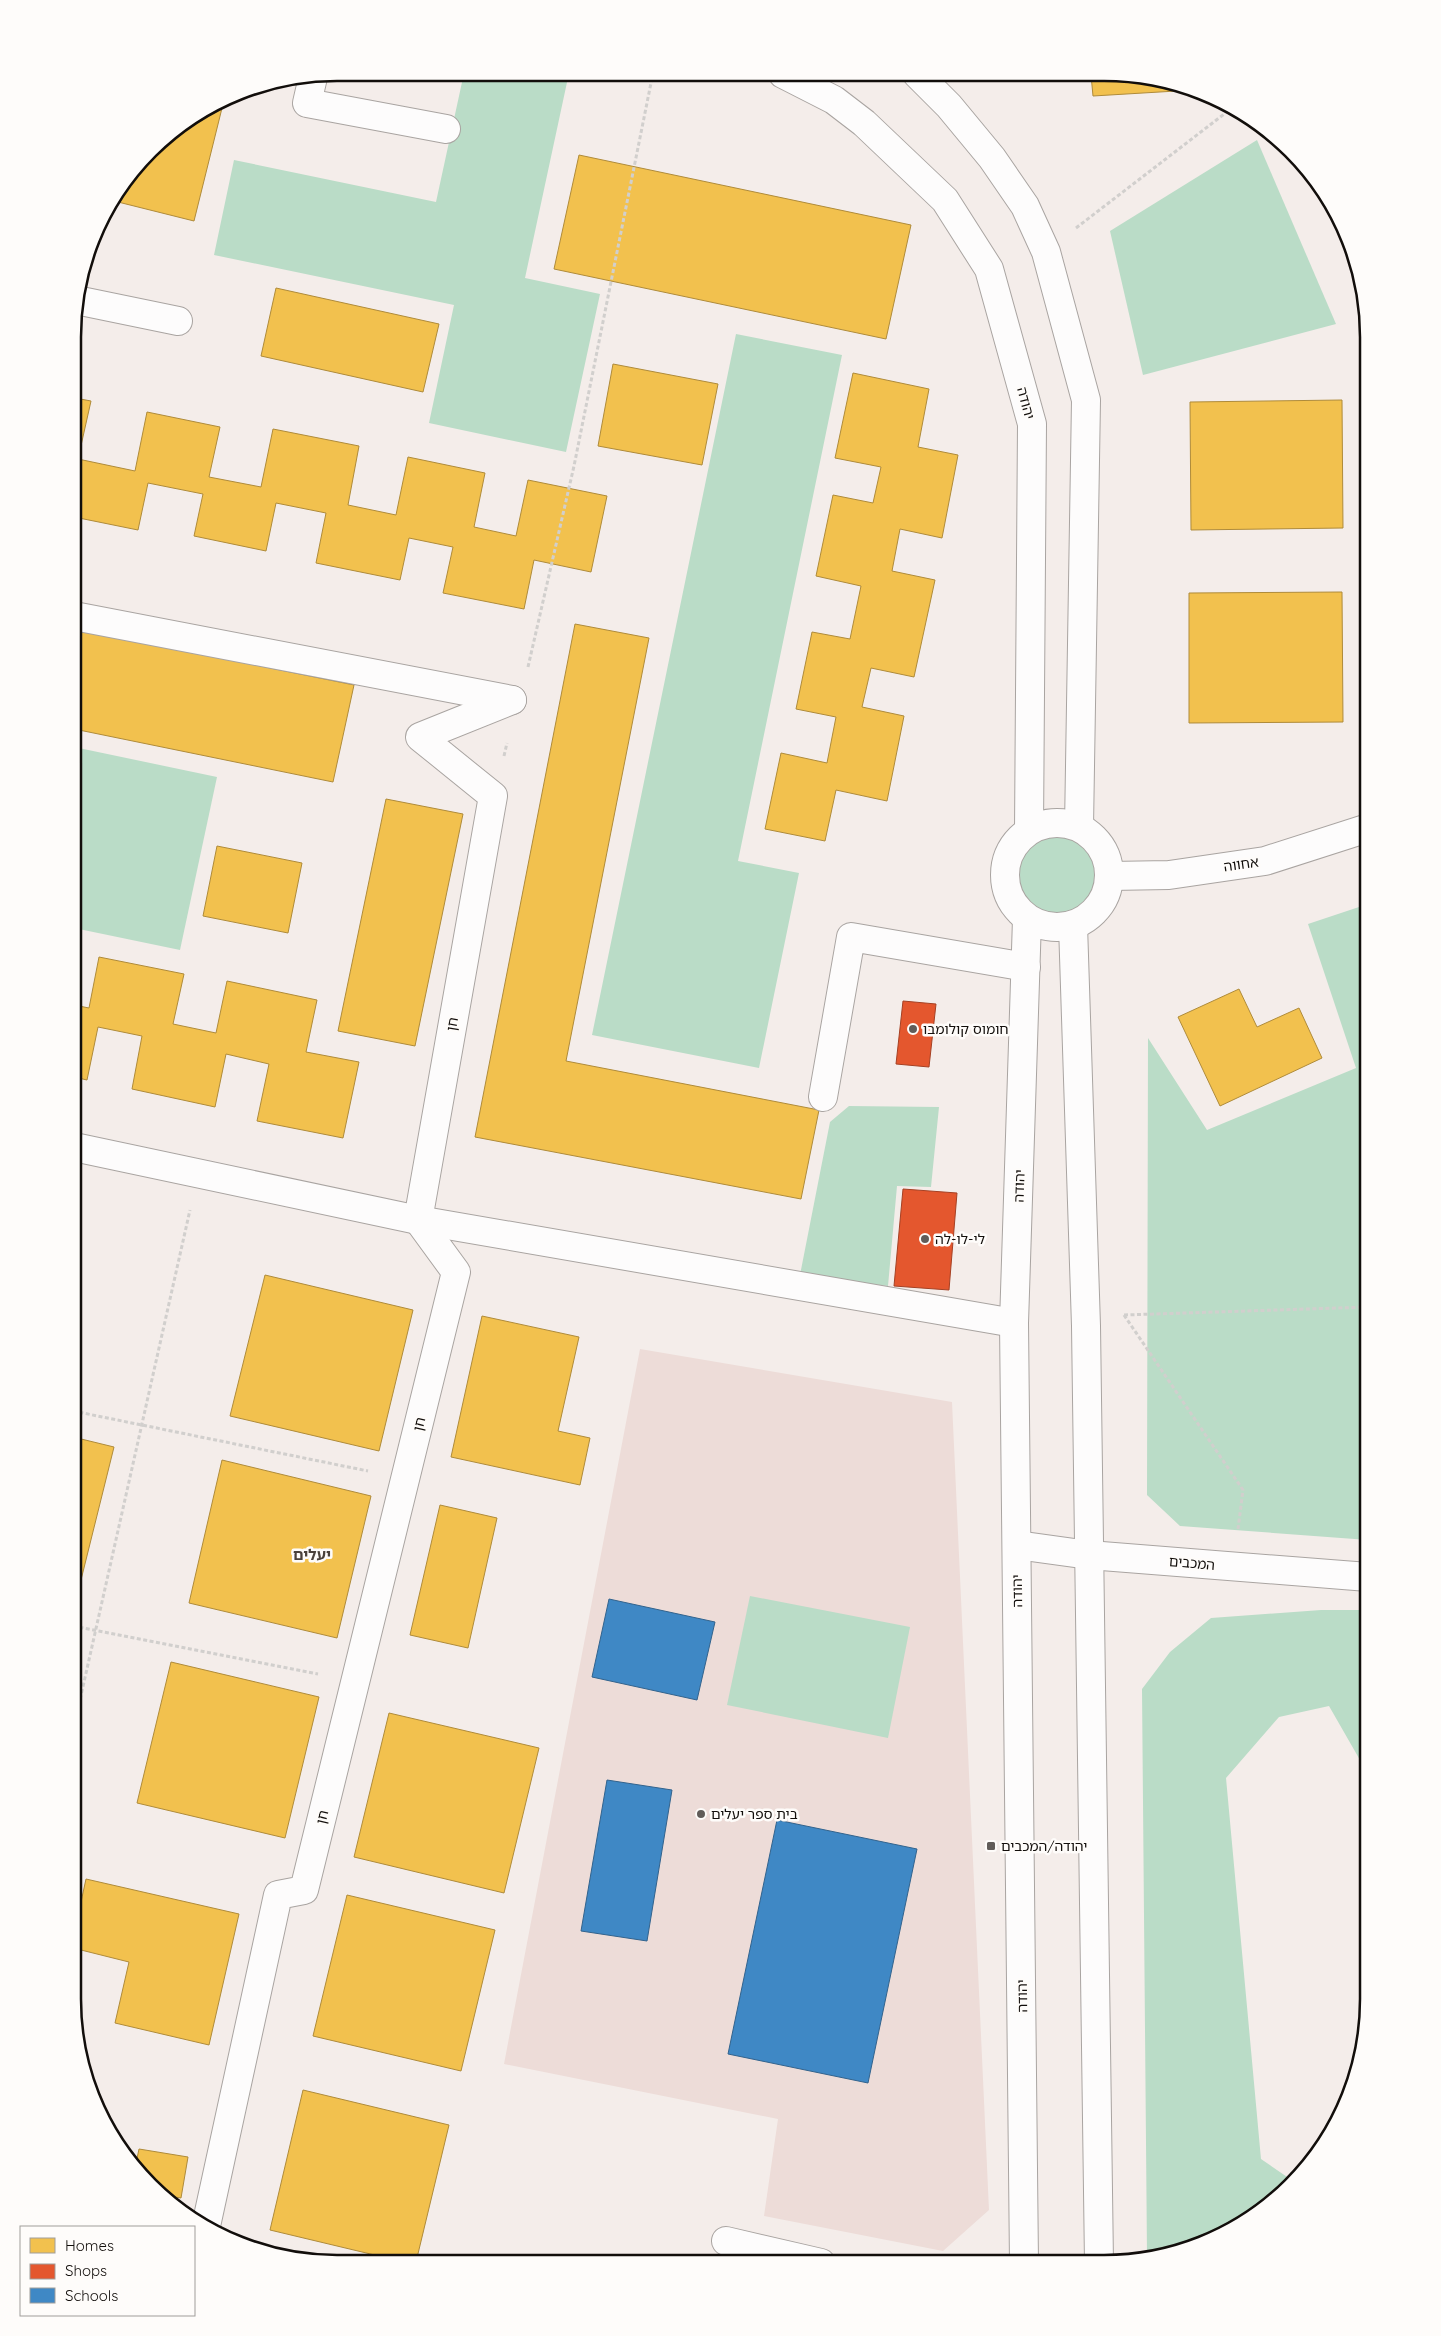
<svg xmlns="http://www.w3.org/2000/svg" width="1441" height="2336" font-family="Quicksand,'Noto Sans Hebrew',sans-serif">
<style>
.education{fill:#eddcd8}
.green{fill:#badcc7}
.homes{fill:#f2c14e;stroke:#af8b3a}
.shops{fill:#e4572e;stroke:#a54124}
.schools{fill:#3f88c5;stroke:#32638d}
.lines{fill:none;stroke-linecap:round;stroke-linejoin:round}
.minor-casing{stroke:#a9a4a1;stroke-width:30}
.path{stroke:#d1cfcd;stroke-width:3;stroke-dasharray:4 2.5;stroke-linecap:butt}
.minor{stroke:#fdfcfc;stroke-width:28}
.poi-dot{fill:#615c59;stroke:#fefcfa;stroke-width:2}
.labels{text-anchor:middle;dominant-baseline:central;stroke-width:5;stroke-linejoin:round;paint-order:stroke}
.street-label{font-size:14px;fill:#120e0b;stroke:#fefcfa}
.poi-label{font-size:14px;fill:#120e0b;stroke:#fefcfa;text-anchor:start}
.neighbourhood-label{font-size:15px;font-weight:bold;fill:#4a413b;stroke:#fefcfa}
.rim{fill:none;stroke:#120e0b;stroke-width:2.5}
</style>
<rect width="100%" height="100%" fill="#f4edea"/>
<!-- education -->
<path class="education" d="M 640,1349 L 952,1402 L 989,2210 L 943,2251 L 764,2216 L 778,2119 L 504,2064 Z"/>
<!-- green -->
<g class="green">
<path d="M 464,73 L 569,73 L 525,278 L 600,294 L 566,452 L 429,423 L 454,305 L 214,255 L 234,160 L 436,202 Z"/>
<path d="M 1257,140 L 1336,324 L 1143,375 L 1110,231 Z"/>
<path d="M 736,334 L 842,355 L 738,861 L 799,873 L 759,1068 L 592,1035 Z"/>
<path d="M 74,747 L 217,777 L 180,950 L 74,928 Z"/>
<circle cx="1056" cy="875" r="39"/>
<path d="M 1368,904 L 1368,1540 L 1180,1526 L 1147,1495 L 1148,1038 L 1207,1130 L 1356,1068 L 1308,924 Z"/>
<path d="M 849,1106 L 939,1107 L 931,1187 L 897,1186 L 888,1286 L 800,1275 L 830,1122 Z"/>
<path d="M 750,1596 L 910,1627 L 888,1738 L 727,1705 Z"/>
<path d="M 1321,1610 L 1368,1610 L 1368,1774 L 1329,1706 L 1279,1717 L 1226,1778 L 1261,2159 L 1293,2181 L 1265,2209 L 1205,2243 L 1147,2255 L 1142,1689 L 1170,1652 L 1211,1618 Z"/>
</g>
<!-- homes -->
<g class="homes">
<path d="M 1091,75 L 1139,75 L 1193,90 L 1093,96 Z"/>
<path d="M 224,100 L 194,221 L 114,201 L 162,138 Z"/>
<path d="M 579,155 L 911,225 L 886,339 L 554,269 Z"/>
<path d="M 276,288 L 439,324 L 423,392 L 261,356 Z"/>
<path d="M 613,364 L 718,384 L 702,465 L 598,446 Z"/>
<path d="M 853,373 L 929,389 L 918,447 L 958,455 L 942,538 L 900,529 L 892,571 L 935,580 L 914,677 L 871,668 L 862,707 L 904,716 L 887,801 L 836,790 L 825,841 L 765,829 L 781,753 L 827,763 L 836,717 L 796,709 L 812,632 L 850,639 L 861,586 L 816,576 L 833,495 L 873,503 L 881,467 L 835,458 Z"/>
<path d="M 75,398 L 91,401 L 78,459 L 135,471 L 147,412 L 220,427 L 209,477 L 261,487 L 273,429 L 359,446 L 348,505 L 396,515 L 408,457 L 485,473 L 474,527 L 516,536 L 528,480 L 607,496 L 591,572 L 534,560 L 524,609 L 443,593 L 453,547 L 409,538 L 400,580 L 316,563 L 326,513 L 276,503 L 266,551 L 194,536 L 203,494 L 148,483 L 138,530 L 74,517 Z"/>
<path d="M 1342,400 L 1343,528 L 1191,530 L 1190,402 Z"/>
<path d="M 1342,592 L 1343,722 L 1189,723 L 1189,593 Z"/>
<path d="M 575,624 L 649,638 L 566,1061 L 819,1110 L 801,1199 L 475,1137 Z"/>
<path d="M 74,628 L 354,685 L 333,782 L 74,729 Z"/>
<path d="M 386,799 L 463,814 L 415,1046 L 338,1031 Z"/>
<path d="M 217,846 L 302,863 L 288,933 L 203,916 Z"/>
<path d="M 99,957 L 184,974 L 173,1024 L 216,1033 L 227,981 L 317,1000 L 306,1052 L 359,1062 L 343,1138 L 257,1121 L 269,1064 L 226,1054 L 215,1107 L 132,1089 L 142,1036 L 98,1027 L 87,1080 L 74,1077 L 74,1005 L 89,1008 Z"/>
<path d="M 1239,989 L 1257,1027 L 1299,1008 L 1322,1058 L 1220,1106 L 1178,1017 Z"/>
<path d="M 265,1275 L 413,1310 L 379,1451 L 230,1416 Z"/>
<path d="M 482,1316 L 579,1337 L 558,1431 L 590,1438 L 580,1485 L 451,1457 Z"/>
<path d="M 73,1437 L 114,1447 L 79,1588 L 73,1586 Z"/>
<path d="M 222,1460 L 371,1496 L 337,1638 L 189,1603 Z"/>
<path d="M 440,1505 L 497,1518 L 468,1648 L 410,1635 Z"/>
<path d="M 171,1662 L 319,1697 L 285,1838 L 137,1803 Z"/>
<path d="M 389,1713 L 539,1748 L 504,1893 L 354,1857 Z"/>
<path d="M 86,1879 L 239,1914 L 209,2045 L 115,2023 L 129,1962 L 73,1948 L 73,1939 Z"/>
<path d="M 347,1895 L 495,1930 L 461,2071 L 313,2036 Z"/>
<path d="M 303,2090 L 449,2125 L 416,2262 L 404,2262 L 270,2230 Z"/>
<path d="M 139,2149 L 188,2157 L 181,2198 L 162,2195 L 135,2168 Z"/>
</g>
<!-- shops -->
<g class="shops">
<path d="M 903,1001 L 936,1004 L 929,1067 L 896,1064 Z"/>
<path d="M 903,1189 L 957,1193 L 949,1290 L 894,1286 Z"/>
</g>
<!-- schools -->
<g class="schools">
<path d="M 609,1599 L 715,1622 L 697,1700 L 592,1677 Z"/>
<path d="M 607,1780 L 672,1790 L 647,1941 L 581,1931 Z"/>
<path d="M 777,1820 L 917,1849 L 868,2083 L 728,2054 Z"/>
</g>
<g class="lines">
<defs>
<g id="minor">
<path d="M 783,74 L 834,100 L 864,123 L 945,200 L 989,269 L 1032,424 L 1029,830"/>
<path d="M 917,74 L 949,106 L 992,158 L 1025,206 L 1046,252 L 1086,400 L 1079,827"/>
<path d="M 313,77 L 307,103 L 446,129"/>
<path d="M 76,300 L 178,321"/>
<path d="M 74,616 L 512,700"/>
<circle cx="1057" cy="875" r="52"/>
<path d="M 1110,876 L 1169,875 L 1265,861 L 1368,828"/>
<path d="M 1073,925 L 1086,1326 L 1099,2263"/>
<path d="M 823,1097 L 851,937 L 1026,967"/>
<path d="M 74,1147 L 418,1220 L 1014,1323"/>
<path d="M 1017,1545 L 1089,1555 L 1368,1577"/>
<path d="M 206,2226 L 278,1895 L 304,1890 L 456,1272 L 418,1220 L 493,796 L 420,737 L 512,700"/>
<path d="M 726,2241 L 821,2263"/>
<path d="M 1024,2263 L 1014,1323 L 1027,919"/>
</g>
</defs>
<!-- minor casing -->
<use href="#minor" class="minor-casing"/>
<!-- path -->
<g class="path">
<path d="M 1076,228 L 1232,108"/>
<path d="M 528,667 L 574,466 L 653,73"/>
<path d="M 504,756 L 507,743"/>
<path d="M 1124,1315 L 1243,1490 L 1238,1529"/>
<path d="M 1124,1315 L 1368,1307"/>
<path d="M 73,1411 L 368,1471"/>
<path d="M 73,1626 L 318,1674"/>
<path d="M 73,1731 L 190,1210"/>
</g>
<!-- minor -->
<use href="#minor" class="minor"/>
</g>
<!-- markers -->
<g class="poi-dot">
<circle cx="913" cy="1029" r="5"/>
<circle cx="925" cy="1239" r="5"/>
<circle cx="701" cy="1814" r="5"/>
<rect x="986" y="1841" width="10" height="10" rx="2.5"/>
</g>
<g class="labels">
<!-- street labels -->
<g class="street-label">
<text transform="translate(1026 403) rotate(75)">יהודה</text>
<text transform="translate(1241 864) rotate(-8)">אחווה</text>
<text transform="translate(452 1024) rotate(-80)">חן</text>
<text transform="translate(1019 1186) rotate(-88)">יהודה</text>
<text transform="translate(419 1424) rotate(-76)">חן</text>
<text transform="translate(1192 1563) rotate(5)">המכבים</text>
<text transform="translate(1017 1591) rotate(-91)">יהודה</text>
<text transform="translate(322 1817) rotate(-76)">חן</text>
<text transform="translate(1022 1996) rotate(-91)">יהודה</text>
</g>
<!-- poi labels -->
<g class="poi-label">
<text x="923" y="1029">חומוס קולומבו</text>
<text x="935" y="1239">לי-לו-לה</text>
<text x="711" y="1814">בית ספר יעלים</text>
<text x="1001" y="1846">יהודה/המכבים</text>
</g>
<!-- neighbourhood labels -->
<g class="neighbourhood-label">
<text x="312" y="1554">יעלים</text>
</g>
</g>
<!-- crop -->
<path d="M0 0H1441V2336H0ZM337 81H1104A256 256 0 0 1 1360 337V1999A256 256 0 0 1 1104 2255H337A256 256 0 0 1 81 1999V337A256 256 0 0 1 337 81Z" fill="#fefcfa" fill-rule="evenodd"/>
<path class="rim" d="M337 81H1104A256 256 0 0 1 1360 337V1999A256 256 0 0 1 1104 2255H337A256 256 0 0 1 81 1999V337A256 256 0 0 1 337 81Z"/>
<!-- legend -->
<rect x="20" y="2226" width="175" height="90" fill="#fefcfa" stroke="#a09d9a"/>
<rect x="30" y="2238" width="25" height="15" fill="#f2c14e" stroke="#a09d9a"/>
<text x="65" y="2251" font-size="15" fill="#120e0b">Homes</text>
<rect x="30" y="2264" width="25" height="15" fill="#e4572e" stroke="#a09d9a"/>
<text x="65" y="2276" font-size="15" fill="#120e0b">Shops</text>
<rect x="30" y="2288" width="25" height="15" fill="#3f88c5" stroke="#a09d9a"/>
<text x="65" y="2301" font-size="15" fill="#120e0b">Schools</text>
</svg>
